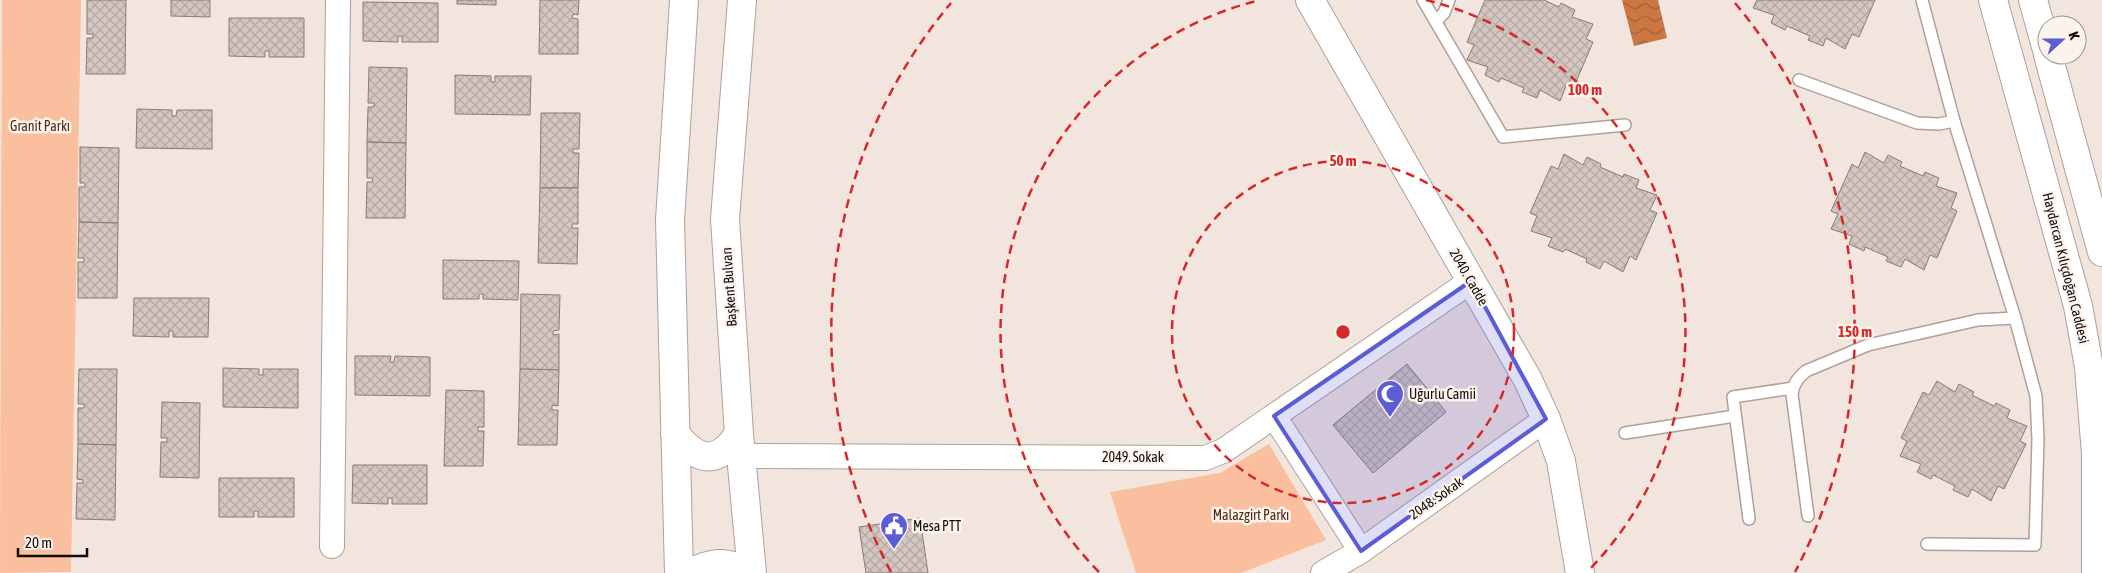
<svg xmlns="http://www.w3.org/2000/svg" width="2102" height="573" font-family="'Asap Condensed',sans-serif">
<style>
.green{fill:#fabf9e}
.water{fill:url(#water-waves)}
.building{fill:url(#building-cross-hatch);stroke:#877c76}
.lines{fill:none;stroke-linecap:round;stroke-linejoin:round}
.lane-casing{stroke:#ada19b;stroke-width:14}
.street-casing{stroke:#ada19b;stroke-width:26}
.secondary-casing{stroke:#ada19b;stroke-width:30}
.primary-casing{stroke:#ada19b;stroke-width:30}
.lane{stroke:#fff;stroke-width:11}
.street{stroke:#fff;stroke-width:24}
.secondary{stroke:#fff;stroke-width:28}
.primary{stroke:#fff;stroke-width:28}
.marked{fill:#5c5cd4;fill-opacity:0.2;stroke:#5c5cd4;stroke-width:4;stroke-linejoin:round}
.ring{fill:none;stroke:#d62828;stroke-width:2.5;stroke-dasharray:9 6}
.labels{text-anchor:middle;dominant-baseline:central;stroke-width:5;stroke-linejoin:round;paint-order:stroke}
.park-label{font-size:14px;fill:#4f2c16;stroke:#fdf3ed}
.street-label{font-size:14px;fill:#100c0a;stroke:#fdf3ed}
.poi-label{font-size:14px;fill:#100c0a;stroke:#fdf3ed;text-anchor:start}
.centre{fill:#d62828;stroke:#fdf3ed;stroke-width:2.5}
.ring-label{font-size:15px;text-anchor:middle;font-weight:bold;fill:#d62828;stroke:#fdf3ed;stroke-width:5;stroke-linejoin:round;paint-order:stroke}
</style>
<defs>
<pattern id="water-waves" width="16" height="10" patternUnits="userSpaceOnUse" patternTransform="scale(1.25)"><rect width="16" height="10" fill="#cc7743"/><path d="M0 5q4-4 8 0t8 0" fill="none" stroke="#a46036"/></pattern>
<pattern id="building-cross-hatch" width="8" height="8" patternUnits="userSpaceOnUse" patternTransform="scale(1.25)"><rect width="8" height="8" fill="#d3c6c0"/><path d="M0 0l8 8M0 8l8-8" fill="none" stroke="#b4a9a4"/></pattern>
</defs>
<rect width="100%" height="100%" fill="#f2e5de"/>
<!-- green -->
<g class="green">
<path d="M 2,0 L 81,0 L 71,572 L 0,573 Z"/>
<path d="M 1269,444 L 1326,540 L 1241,573 L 1136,573 L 1110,492 L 1220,473 Z"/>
</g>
<!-- water -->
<path class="water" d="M 1622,0 L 1658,0 L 1667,38 L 1634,46 Z"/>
<!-- building -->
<g class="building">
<path d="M 87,0 L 126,0 L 125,74 L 86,74 L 87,38 L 93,38 L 93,34 L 87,34 Z"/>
<path d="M 171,0 L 210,0 L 210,17 L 171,16 Z"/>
<path d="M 457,0 L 496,0 L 496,5 L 457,4 Z"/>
<path d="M 540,0 L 579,0 L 578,15 L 573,14 L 572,18 L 578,19 L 578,54 L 539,54 Z"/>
<path d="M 1485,0 L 1544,0 L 1559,7 L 1561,3 L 1575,10 L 1572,17 L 1593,24 L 1586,39 L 1593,42 L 1573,89 L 1566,86 L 1560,101 L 1540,90 L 1537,98 L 1522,92 L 1524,88 L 1501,78 L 1499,82 L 1485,75 L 1488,67 L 1467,60 L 1474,45 L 1467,42 Z"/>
<path d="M 1757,0 L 1875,0 L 1859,37 L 1852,34 L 1845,49 L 1826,38 L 1823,46 L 1808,40 L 1810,36 L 1787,26 L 1785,30 L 1771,23 L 1774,15 L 1753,8 Z"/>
<path d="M 363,2 L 438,3 L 438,42 L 402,42 L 402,36 L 398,36 L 398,42 L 363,41 Z"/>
<path d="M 229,18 L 304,18 L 304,57 L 269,57 L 269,51 L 265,51 L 265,57 L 229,56 Z"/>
<path d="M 369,67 L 407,68 L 406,143 L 367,142 L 368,107 L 374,107 L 374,103 L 368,103 Z"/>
<path d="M 455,75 L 491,76 L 491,82 L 495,82 L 495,76 L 531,76 L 530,115 L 455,114 Z"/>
<path d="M 137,109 L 172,110 L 172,116 L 176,116 L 177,110 L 212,110 L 212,149 L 136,148 Z"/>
<path d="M 541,113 L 580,113 L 579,149 L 573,149 L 573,153 L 579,153 L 578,188 L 540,188 Z"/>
<path d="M 367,142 L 406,143 L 405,218 L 366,218 L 367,182 L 372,182 L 373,178 L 367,178 Z"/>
<path d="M 80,147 L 119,148 L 118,223 L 79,222 L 79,187 L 85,187 L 85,183 L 80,183 Z"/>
<path d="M 1865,152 L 1884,163 L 1888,155 L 1902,162 L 1900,166 L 1923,176 L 1925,172 L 1939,178 L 1936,186 L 1957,193 L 1951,208 L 1957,211 L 1937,258 L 1930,255 L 1924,270 L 1905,259 L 1901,267 L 1886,261 L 1888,257 L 1865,247 L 1864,251 L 1849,244 L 1852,236 L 1831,229 L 1838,214 L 1831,211 L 1852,164 L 1858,168 Z"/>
<path d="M 1564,154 L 1583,165 L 1587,157 L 1601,164 L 1600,167 L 1623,177 L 1624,174 L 1639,180 L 1636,188 L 1657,195 L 1650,210 L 1657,213 L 1636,260 L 1630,256 L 1623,272 L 1604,261 L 1600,269 L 1586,262 L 1587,259 L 1565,249 L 1563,252 L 1548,246 L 1552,238 L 1531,231 L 1537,216 L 1530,213 L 1551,166 L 1558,169 Z"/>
<path d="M 540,188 L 578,188 L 578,224 L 572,224 L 572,228 L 578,228 L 577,264 L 538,263 Z"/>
<path d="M 79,222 L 118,223 L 117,298 L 78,298 L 78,262 L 84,262 L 84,258 L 78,258 Z"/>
<path d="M 443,260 L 519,261 L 518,300 L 483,299 L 483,294 L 479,294 L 479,299 L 443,299 Z"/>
<path d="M 521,294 L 560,295 L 559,330 L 553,331 L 553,335 L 559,334 L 559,370 L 520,369 Z"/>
<path d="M 134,298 L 209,298 L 208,337 L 173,337 L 173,331 L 169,331 L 169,337 L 133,336 Z"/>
<path d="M 355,356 L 391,356 L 390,362 L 394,362 L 395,356 L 430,357 L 430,396 L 355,395 Z"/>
<path d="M 1407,364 L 1446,412 L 1373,473 L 1333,425 Z"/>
<path d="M 223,368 L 259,369 L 259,375 L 263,375 L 263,369 L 298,369 L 298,408 L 223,407 Z"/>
<path d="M 79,369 L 117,369 L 116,445 L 78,444 L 78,408 L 84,408 L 84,404 L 78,404 Z"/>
<path d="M 520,369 L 559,370 L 558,406 L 552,405 L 552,410 L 558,410 L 557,445 L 518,445 Z"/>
<path d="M 1937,381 L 1955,392 L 1959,384 L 1974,392 L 1972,395 L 1994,406 L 1996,403 L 2010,410 L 2007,418 L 2027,426 L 2020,441 L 2026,444 L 2004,489 L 1998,486 L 1991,501 L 1972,489 L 1968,497 L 1953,490 L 1955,486 L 1933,475 L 1931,479 L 1917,472 L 1921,464 L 1900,456 L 1907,441 L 1901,438 L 1923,392 L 1929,395 Z"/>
<path d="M 446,390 L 484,391 L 484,427 L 478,427 L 478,431 L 484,431 L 483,466 L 444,466 Z"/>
<path d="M 162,402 L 200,403 L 199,478 L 160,477 L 161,442 L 167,442 L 167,438 L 161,438 Z"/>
<path d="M 78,444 L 116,445 L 115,520 L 76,519 L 77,483 L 83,483 L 83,480 L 77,479 Z"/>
<path d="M 353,465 L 427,465 L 427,504 L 392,504 L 392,498 L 388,498 L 388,504 L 352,503 Z"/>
<path d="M 219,478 L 294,478 L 294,517 L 258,517 L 258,511 L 254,511 L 254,517 L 219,517 Z"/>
<path d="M 920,518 L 928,573 L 866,573 L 859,527 Z"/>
</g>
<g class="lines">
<defs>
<g id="lane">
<path d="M 1423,0 L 1503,137 L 1625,125"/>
<path d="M 1922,0 L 1954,121 L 2015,318 L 2036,396 L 2038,439 L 2035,545 L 1927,544"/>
<path d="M 1436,21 L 1444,13 L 1449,0"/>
<path d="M 1799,80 L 1917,123 L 1939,124 L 1954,121"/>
<path d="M 1625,433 L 1735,416"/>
<path d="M 1808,516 L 1792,394 C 1793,384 1798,378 1806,371 L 1868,345 L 1978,320 L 2015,318"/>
<path d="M 1749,519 L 1733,397 L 1793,388"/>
</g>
<g id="street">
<path d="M 1274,416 L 1361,551"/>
<path d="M 742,456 L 1205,458 L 1223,451 L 1471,281"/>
<path d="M 332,546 L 338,0"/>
<path d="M 1323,573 L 1361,551 L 1546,419"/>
</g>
<g id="secondary">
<path d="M 1310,0 L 1528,380 L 1546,419 L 1561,461 L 1580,573"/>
<path d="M 1993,0 L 2078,306 L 2089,367 L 2096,454 L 2096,573"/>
<path d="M 2033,0 L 2047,50"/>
<path d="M 2048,55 L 2102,252"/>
</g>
<g id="primary">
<path d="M 742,0 L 725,219 L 739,434 L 752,573"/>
<path d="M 675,433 C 697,462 717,466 739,434"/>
<path d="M 679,573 L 670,220 L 684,0"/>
<path d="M 690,573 C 712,562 727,560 749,573"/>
</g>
</defs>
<!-- lane casing -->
<use href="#lane" class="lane-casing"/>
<!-- street casing -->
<use href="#street" class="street-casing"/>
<!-- secondary casing -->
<use href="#secondary" class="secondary-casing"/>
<!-- primary casing -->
<use href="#primary" class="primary-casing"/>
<!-- lane -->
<use href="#lane" class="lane"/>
<!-- street -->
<use href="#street" class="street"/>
<!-- secondary -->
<use href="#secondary" class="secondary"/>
<!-- primary -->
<use href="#primary" class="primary"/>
</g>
<!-- marked area -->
<path class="marked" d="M 1471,281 L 1546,419 L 1361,551 L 1274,416 Z"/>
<!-- distance rings -->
<g class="ring">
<circle cx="1343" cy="332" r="171"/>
<path d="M1099 572A342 342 0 0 1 1260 0M1426 0A342 342 0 0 1 1587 572"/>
<path d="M891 572A512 512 0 0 1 951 3M1735 3A512 512 0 0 1 1795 572"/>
</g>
<!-- icons -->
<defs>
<symbol id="mosque-pin" viewBox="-11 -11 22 30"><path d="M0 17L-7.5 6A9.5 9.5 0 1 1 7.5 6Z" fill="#5c5cd4" stroke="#fdf3ed"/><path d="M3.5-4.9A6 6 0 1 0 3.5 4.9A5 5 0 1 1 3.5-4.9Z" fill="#fff"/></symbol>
<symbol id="civic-pin" viewBox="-11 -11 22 30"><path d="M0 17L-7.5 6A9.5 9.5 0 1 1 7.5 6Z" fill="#5c5cd4" stroke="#fdf3ed"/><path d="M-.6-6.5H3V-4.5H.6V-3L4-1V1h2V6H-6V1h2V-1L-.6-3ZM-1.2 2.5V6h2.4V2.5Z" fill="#fff"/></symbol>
</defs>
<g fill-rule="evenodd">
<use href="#mosque-pin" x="1374" y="378" width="32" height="43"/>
<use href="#civic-pin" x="878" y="510" width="32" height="43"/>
</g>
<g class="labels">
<!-- park labels -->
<g class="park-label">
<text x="40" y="126">Granit Parkı</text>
<text x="1251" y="515">Malazgirt Parkı</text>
</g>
<!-- street labels -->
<g class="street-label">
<text transform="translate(2066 268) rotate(76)">Haydarcan Kılıçdoğan Caddesi</text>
<text transform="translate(1469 277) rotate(60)">2040. Cadde</text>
<text transform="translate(729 287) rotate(-94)">Başkent Bulvarı</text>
<text x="1133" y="457">2049. Sokak</text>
<text transform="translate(1436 498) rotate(-35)">2048. Sokak</text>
</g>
<!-- poi labels -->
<g class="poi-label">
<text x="1409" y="394">Uğurlu Camii</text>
<text x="913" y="526">Mesa PTT</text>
</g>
</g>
<circle cx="1343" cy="332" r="8" class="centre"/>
<g class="ring-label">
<text x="1585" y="95">100 m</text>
<text x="1343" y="166">50 m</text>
<text x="1855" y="337">150 m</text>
</g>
<!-- north arrow -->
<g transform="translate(2062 40) rotate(69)"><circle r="24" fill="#fdf3ed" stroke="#9e9792"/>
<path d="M0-4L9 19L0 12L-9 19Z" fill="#5c5cd4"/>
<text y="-8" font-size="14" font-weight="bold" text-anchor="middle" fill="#100c0a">K</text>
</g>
<!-- scale -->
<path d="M18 548v8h69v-8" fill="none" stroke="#100c0a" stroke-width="2.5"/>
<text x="25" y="548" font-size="15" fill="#100c0a" stroke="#fdf3ed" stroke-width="4" paint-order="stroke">20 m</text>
</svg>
